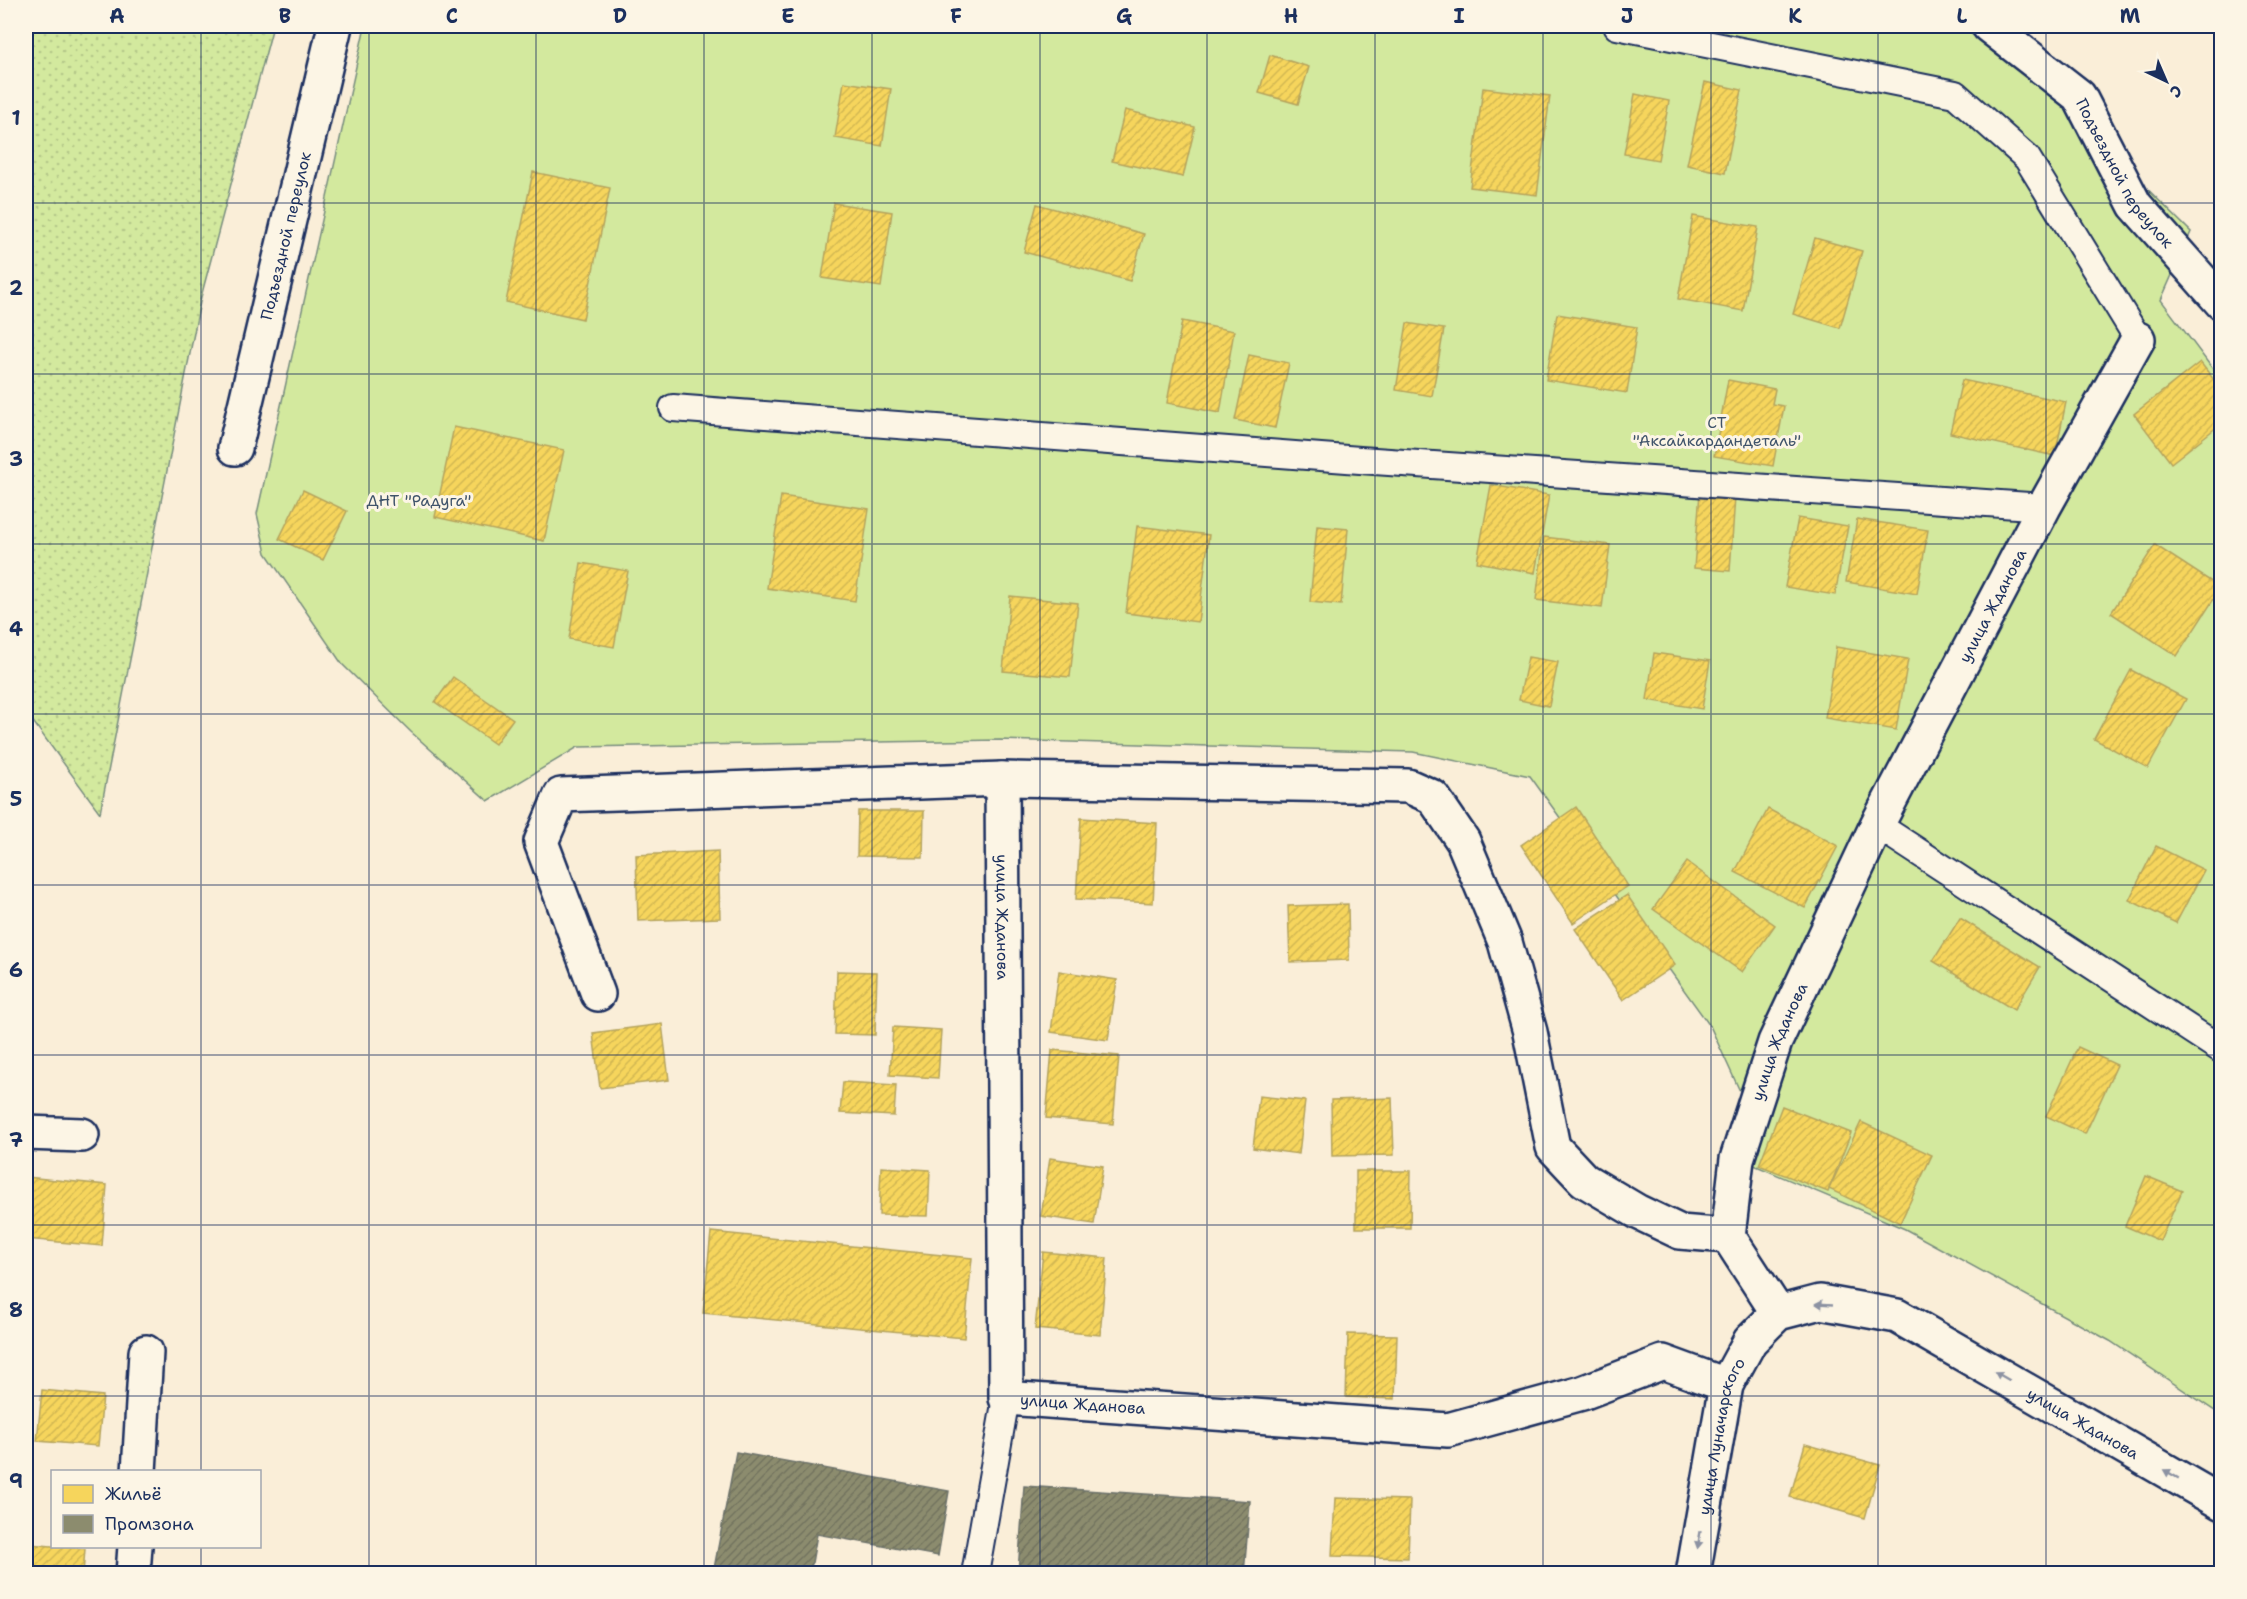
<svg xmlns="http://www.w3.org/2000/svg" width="2247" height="1599" font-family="'Shantell Sans',sans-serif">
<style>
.grass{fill:url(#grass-dots);stroke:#778c7e;stroke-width:1.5}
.garden{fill:#d3e99e;stroke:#778c7e;stroke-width:1.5}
.homes{fill:url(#homes-hatch);stroke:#b4a35d;stroke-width:1.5}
.industry{fill:url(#industry-hatch);stroke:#6a7069;stroke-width:1.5}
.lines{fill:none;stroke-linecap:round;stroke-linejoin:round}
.service-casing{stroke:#1b2f5e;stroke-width:30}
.minor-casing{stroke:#1b2f5e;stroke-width:38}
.secondary-casing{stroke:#1b2f5e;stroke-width:38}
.service{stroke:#fcf5e5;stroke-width:26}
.minor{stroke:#fcf5e5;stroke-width:33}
.secondary{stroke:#fcf5e5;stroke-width:33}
.oneway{fill:#8c92a2}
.grid{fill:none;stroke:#1b2f5e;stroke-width:1.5;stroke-opacity:0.55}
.labels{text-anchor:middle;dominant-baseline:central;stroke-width:6;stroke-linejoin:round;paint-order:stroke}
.street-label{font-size:16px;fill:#1b2f5e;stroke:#fcf5e5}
.park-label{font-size:16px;fill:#40546b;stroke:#fcf5e5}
.neatline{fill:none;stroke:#1b2f5e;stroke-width:2}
.grid-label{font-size:20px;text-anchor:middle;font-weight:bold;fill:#1b2f5e}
</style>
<defs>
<pattern id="grass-dots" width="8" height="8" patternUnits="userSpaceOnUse" patternTransform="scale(1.5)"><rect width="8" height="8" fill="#d3e99e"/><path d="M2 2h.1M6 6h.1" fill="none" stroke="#b5c88a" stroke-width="1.8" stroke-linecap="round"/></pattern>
<pattern id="homes-hatch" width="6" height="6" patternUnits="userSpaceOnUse" patternTransform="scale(1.5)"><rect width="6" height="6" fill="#f6d55c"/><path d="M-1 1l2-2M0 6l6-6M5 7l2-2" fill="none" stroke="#d2b752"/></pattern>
<pattern id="industry-hatch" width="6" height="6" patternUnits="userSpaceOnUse" patternTransform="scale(1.5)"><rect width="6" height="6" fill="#8c8c6e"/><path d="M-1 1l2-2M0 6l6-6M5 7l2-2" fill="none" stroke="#72735e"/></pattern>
</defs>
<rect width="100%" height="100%" fill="#faeed8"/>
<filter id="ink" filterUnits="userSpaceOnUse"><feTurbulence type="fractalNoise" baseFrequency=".0167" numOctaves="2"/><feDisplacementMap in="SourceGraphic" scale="12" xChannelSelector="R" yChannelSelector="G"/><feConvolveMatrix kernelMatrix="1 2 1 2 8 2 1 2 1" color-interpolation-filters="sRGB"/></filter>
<g filter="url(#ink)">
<!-- grass -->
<path class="grass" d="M 26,26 L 273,26 L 201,297 L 100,813 L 26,712 Z"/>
<!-- garden -->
<path class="garden" d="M 365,26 L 1960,26 L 2045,88 L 2191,232 L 2161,300 L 2221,380 L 2221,1415 L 2110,1341 L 1905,1229 L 1728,1154 L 1744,1100 L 1710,1026 L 1530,776 L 1413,752 L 1000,740 L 578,747 L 488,801 L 411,732 L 342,664 L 266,553 L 257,514 Z"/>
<!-- homes -->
<g class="homes">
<path d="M 787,26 L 823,26 L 822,31 Z"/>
<path d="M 1270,55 L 1309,67 L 1298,104 L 1259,93 Z"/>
<path d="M 844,82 L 891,89 L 882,146 L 835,138 Z"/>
<path d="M 1705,82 L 1742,90 L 1725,173 L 1687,165 Z"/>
<path d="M 1483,88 L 1550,96 L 1537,195 L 1470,187 Z"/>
<path d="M 1635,94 L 1669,101 L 1658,160 L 1624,154 Z"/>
<path d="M 1125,110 L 1195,127 L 1183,177 L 1112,161 Z"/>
<path d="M 533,172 L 610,188 L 583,319 L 506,302 Z"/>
<path d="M 834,203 L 892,212 L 881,287 L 822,278 Z"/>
<path d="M 1037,204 L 1144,234 L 1130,281 L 1024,252 Z"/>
<path d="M 1693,216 L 1758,227 L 1743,311 L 1678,299 Z"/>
<path d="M 1815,238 L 1862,251 L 1840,328 L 1793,314 Z"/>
<path d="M 1557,314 L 1637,327 L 1627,393 L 1546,380 Z"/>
<path d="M 1182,321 L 1234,331 L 1220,413 L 1167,403 Z"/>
<path d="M 1407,323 L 1444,329 L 1432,396 L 1396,390 Z"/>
<path d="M 1249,355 L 1289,363 L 1275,428 L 1235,420 Z"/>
<path d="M 2200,362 L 2222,390 L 2222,423 L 2171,463 L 2134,414 Z"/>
<path d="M 1728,380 L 1775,389 L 1772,404 L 1784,406 L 1773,466 L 1714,456 Z"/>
<path d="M 1962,380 L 2066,402 L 2055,456 L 1950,433 Z"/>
<path d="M 454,427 L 564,450 L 544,541 L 435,517 Z"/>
<path d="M 1491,485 L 1549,495 L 1535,573 L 1477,562 Z"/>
<path d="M 303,490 L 347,511 L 323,560 L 279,539 Z"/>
<path d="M 1700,493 L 1735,496 L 1730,571 L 1694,568 Z"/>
<path d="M 781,496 L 869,509 L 855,601 L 767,588 Z"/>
<path d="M 1798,518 L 1848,526 L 1835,595 L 1785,587 Z"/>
<path d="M 1857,519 L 1928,530 L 1917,594 L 1846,582 Z"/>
<path d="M 1137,526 L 1209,535 L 1198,622 L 1126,613 Z"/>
<path d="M 1317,526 L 1348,529 L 1341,605 L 1310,602 Z"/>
<path d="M 1544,537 L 1610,545 L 1602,608 L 1536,600 Z"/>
<path d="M 2155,545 L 2221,588 L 2177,656 L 2111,613 Z"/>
<path d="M 581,563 L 628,571 L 614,647 L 569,639 Z"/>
<path d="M 1010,596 L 1078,603 L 1070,677 L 1003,671 Z"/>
<path d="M 1836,647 L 1908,659 L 1896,730 L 1825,718 Z"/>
<path d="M 1654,653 L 1710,661 L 1702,709 L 1647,700 Z"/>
<path d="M 1528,657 L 1558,662 L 1549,706 L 1519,700 Z"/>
<path d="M 2131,670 L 2186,699 L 2148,768 L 2094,739 Z"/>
<path d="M 453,677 L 513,719 L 495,744 L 435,702 Z"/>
<path d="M 1576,807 L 1628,886 L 1573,923 L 1521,845 Z"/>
<path d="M 1768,809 L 1838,846 L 1805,908 L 1735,872 Z"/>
<path d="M 858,811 L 924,811 L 923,857 L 857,856 Z"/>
<path d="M 1081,818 L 1157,823 L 1153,903 L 1076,899 Z"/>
<path d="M 2156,846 L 2204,870 L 2176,923 L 2129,900 Z"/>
<path d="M 718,851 L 720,918 L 638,921 L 636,855 Z"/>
<path d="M 1687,862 L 1775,925 L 1742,972 L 1653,909 Z"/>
<path d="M 1627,895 L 1675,965 L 1623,1000 L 1575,929 Z"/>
<path d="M 1348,904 L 1349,960 L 1290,962 L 1288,906 Z"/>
<path d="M 1960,918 L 2040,967 L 2014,1010 L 1933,961 Z"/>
<path d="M 837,971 L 877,972 L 875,1035 L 835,1034 Z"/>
<path d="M 1059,971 L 1117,980 L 1108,1040 L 1051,1032 Z"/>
<path d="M 662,1024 L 669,1080 L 600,1088 L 593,1033 Z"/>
<path d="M 893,1027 L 941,1030 L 938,1078 L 890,1075 Z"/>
<path d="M 2078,1047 L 2117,1065 L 2085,1134 L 2046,1116 Z"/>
<path d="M 1052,1050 L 1119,1056 L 1113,1124 L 1046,1118 Z"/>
<path d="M 843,1082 L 896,1085 L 894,1116 L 840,1113 Z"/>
<path d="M 1259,1096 L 1305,1101 L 1299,1154 L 1253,1148 Z"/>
<path d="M 1392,1098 L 1394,1155 L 1332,1156 L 1331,1100 Z"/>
<path d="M 1782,1106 L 1851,1133 L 1828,1192 L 1759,1165 Z"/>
<path d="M 1861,1122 L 1932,1155 L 1900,1223 L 1829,1189 Z"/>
<path d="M 1050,1158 L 1103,1166 L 1094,1224 L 1041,1216 Z"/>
<path d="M 881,1167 L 930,1170 L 928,1216 L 879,1215 Z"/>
<path d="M 1356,1171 L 1411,1171 L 1410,1228 L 1356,1228 Z"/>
<path d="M 2146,1176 L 2182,1191 L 2160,1241 L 2125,1226 Z"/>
<path d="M 26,1177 L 107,1185 L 102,1246 L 26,1239 Z"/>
<path d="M 711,1232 L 972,1258 L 964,1338 L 703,1313 Z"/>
<path d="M 1043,1252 L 1107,1258 L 1100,1335 L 1035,1329 Z"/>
<path d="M 1348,1334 L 1397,1335 L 1395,1399 L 1346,1397 Z"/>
<path d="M 42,1390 L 103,1396 L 98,1446 L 37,1441 Z"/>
<path d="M 1805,1444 L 1880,1465 L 1865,1518 L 1790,1497 Z"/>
<path d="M 1335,1498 L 1410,1500 L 1408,1558 L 1332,1556 Z"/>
<path d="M 29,1544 L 85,1549 L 83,1574 L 26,1574 Z"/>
</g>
<!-- industry -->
<g class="industry">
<path d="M 736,1452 L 949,1491 L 938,1556 L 817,1534 L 810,1574 L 713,1574 Z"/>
<path d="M 1024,1486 L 1250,1501 L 1244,1574 L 1018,1573 Z"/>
</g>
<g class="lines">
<defs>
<g id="service">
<path d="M 1617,26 L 1955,94 L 2027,158 L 2138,339"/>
<path d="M 673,408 L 1360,460 L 2044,507"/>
<path d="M 1877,825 L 2222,1050"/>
<path d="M 975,1574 L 1006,1398"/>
</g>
<g id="minor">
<path id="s1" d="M 1989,26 L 2079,96 L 2135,205 L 2222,303"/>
<path id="s2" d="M 235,448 L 335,26"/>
<path id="s3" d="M 1002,779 L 1006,1398 L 1448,1430 L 1582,1393 L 1663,1362 L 1726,1385"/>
<path d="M 598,994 L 541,842 L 561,795 L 1002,779 L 1408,786 L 1433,797 L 1463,841 L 1505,942 L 1530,1032 L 1553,1147 L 1584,1180 L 1638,1212 L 1680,1232 L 1728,1236"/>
<path d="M 26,1133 L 82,1135"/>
<path id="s4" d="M 1778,1313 L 1728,1236 L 1737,1159 L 1775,1042 L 1877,825 L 2044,507 L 2138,339"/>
<path d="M 139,1472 L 146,1352"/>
<path d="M 133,1574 L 135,1546"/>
</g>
<g id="secondary">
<path id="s5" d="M 1693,1574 L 1726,1385 L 1750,1341 L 1778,1313 L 1820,1302 L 1897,1316 L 2222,1503"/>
</g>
</defs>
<!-- service casing -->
<use href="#service" class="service-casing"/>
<!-- minor casing -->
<use href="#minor" class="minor-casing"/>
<!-- secondary casing -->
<use href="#secondary" class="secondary-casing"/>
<!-- service -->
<use href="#service" class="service"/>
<!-- minor -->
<use href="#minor" class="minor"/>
<!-- secondary -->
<use href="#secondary" class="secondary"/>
</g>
<!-- one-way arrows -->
<defs><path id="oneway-solid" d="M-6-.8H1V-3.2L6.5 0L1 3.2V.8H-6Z" transform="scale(1.5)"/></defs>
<g class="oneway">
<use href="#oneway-solid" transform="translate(1824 1304) rotate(-177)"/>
<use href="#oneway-solid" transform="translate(2002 1376) rotate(-150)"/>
<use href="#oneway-solid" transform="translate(2171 1474) rotate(-150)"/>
<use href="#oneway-solid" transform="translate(1699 1540) rotate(100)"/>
</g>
</g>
<!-- grid -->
<path class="grid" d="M 201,26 L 201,1472M 369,26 L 369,1574M 536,26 L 536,1574M 704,26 L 704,1574M 872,26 L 872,1574M 1040,26 L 1040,1574M 1207,26 L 1207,1574M 1375,26 L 1375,1574M 1543,26 L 1543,1574M 1711,26 L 1711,1574M 1878,26 L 1878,1574M 2046,26 L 2046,1574M 26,203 L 2222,203M 26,374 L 2222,374M 26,544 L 2222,544M 26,714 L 2222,714M 26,885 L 2222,885M 26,1055 L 2222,1055M 26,1225 L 2222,1225M 26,1396 L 2222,1396M 201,1546 L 201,1574"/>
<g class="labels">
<!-- street labels -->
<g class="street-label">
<text stroke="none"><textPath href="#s1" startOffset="204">Подъездной переулок</textPath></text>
<text stroke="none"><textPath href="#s2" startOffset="218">Подъездной переулок</textPath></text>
<text stroke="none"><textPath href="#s4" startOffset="780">улица Жданова</textPath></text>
<text stroke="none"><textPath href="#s3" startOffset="138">улица Жданова</textPath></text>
<text stroke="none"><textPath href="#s4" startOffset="294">улица Жданова</textPath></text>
<text stroke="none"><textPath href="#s3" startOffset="696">улица Жданова</textPath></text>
<text stroke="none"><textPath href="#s5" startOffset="618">улица Жданова</textPath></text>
<text stroke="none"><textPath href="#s5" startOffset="141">улица Луначарского</textPath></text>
</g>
<!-- park labels -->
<g class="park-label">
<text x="1717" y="422">СТ<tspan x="1717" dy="18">"Аксайкардандеталь"</tspan></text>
<text x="419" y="500">ДНТ "Радуга"</text>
</g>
</g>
<!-- margin -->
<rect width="2247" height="1599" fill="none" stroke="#fcf5e5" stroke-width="66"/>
<!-- legend -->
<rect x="51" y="1470" width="210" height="78" fill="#fcf5e5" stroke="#a2a6af" stroke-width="1.5"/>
<rect x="63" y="1485" width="30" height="18" fill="#f6d55c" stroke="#a2a6af" stroke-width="1.5"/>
<text x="105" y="1500" font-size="18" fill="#1b2f5e">Жильё</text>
<rect x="63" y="1515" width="30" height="18" fill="#8c8c6e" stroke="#a2a6af" stroke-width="1.5"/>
<text x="105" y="1530" font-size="18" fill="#1b2f5e">Промзона</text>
<!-- north arrow -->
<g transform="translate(2166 81) rotate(136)" stroke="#fcf5e5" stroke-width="4.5" paint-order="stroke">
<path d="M0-4.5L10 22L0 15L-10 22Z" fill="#1b2f5e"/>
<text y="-9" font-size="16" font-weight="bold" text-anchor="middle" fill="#1b2f5e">С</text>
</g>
<rect x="33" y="33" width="2181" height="1533" class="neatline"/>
<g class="grid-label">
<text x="117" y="23">A</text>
<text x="285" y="23">B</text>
<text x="452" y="23">C</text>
<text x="620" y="23">D</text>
<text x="788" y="23">E</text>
<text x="956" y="23">F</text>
<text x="1124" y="23">G</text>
<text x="1291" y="23">H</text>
<text x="1459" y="23">I</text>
<text x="1627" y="23">J</text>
<text x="1795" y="23">K</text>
<text x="1962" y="23">L</text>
<text x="2130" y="23">M</text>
<text x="16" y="125">1</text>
<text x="16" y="295">2</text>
<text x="16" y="466">3</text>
<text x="16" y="636">4</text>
<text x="16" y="806">5</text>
<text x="16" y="977">6</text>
<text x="16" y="1147">7</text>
<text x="16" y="1317">8</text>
<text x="16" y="1488">9</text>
</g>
</svg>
